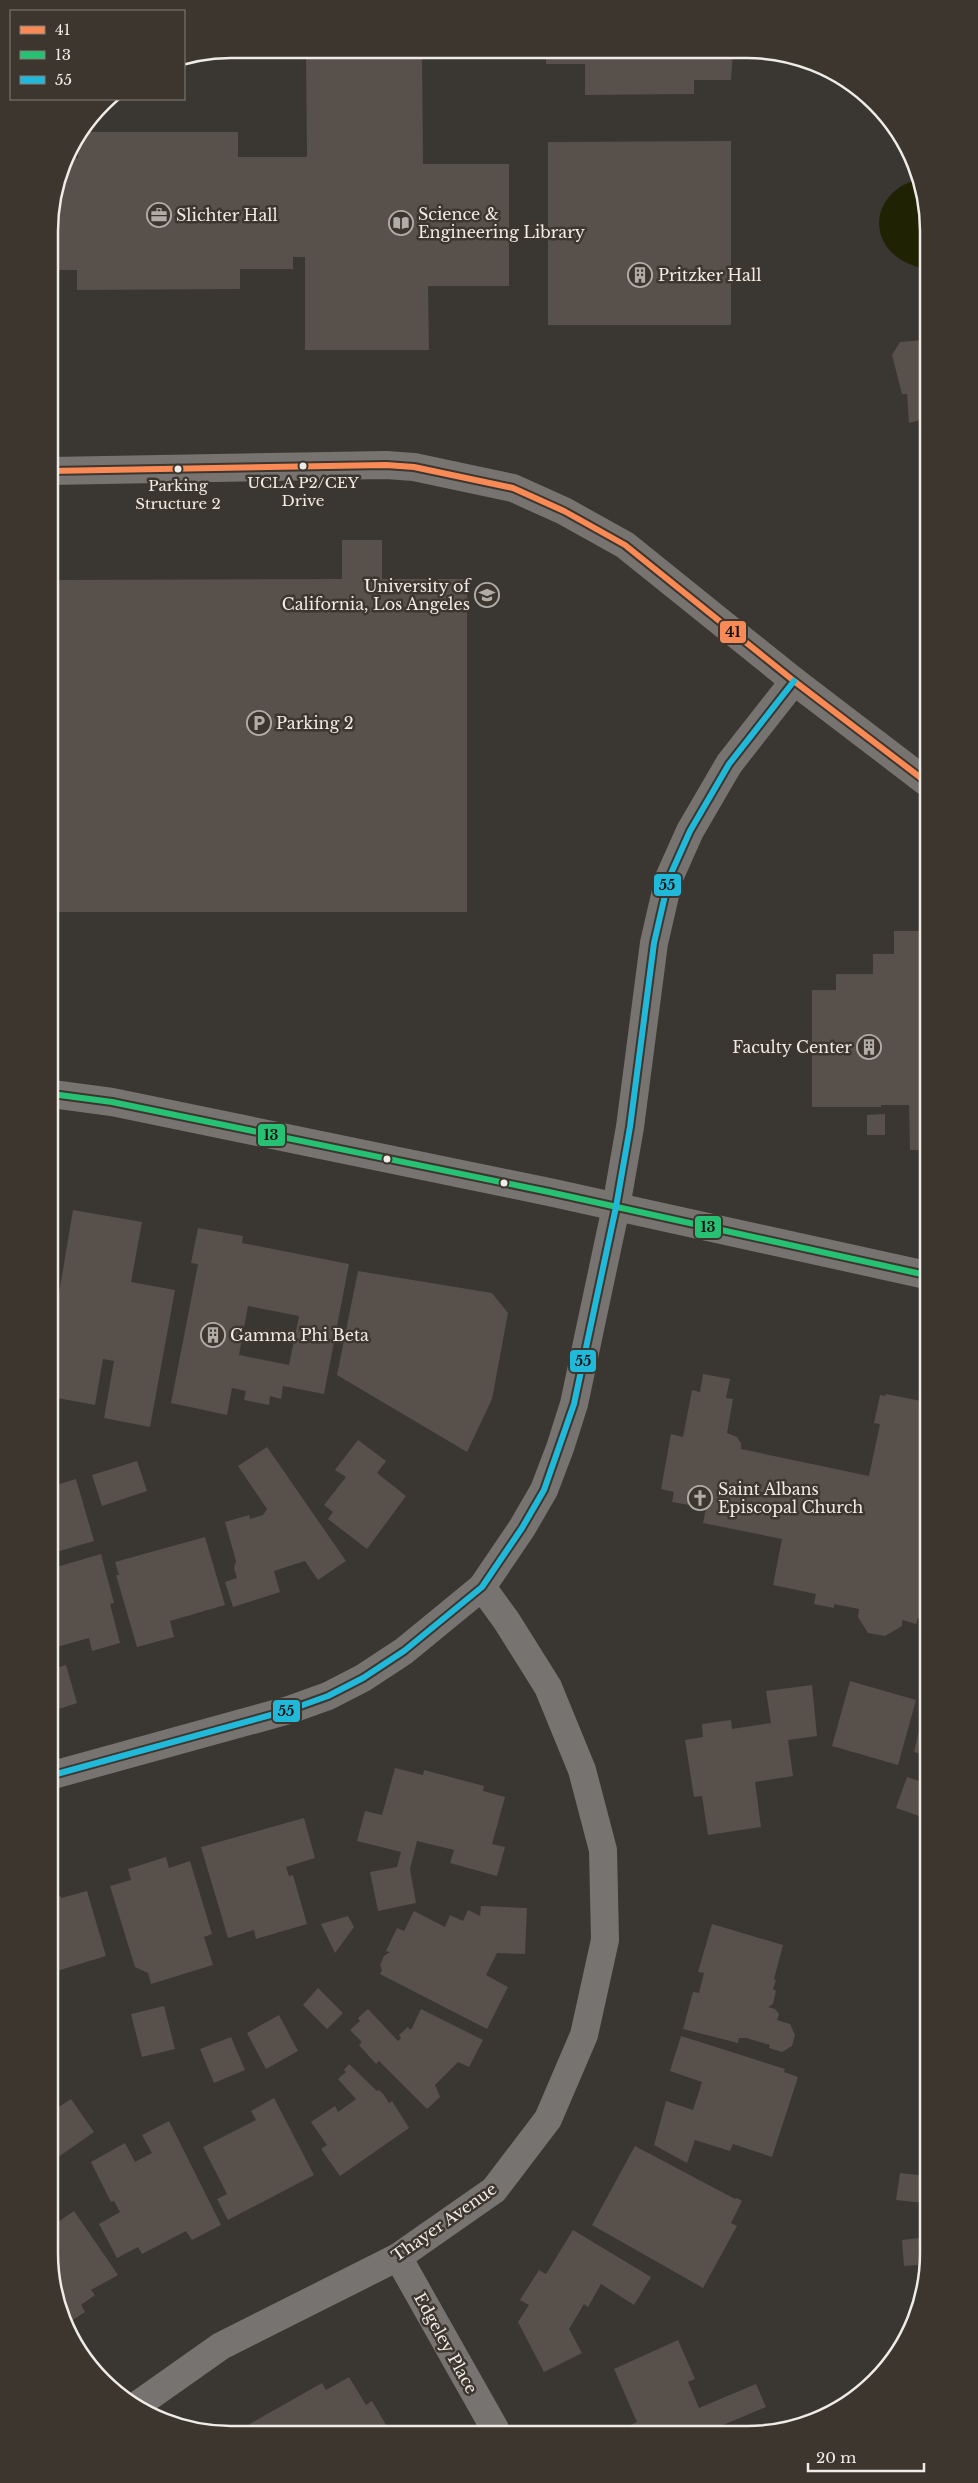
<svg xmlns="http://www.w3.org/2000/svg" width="978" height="2483" font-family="'Libre Baskerville',serif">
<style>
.water{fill:#1f2304}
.building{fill:#58504b;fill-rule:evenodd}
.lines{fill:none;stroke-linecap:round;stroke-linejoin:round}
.minor{stroke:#767370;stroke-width:28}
.tertiary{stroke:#767370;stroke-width:28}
.bus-1-casing{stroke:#3d362f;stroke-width:10}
.bus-2-casing{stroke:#3d362f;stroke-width:10}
.bus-3-casing{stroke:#3d362f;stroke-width:10}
.bus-1{stroke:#f98a56;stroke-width:6}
.bus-2{stroke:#26c172;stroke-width:6}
.bus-3{stroke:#20b9da;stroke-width:6}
.bus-dot{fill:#efebe6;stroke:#3d362f;stroke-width:2}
.labels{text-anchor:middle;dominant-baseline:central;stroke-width:5;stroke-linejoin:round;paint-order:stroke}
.bus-label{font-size:15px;fill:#efebe6;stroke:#3d362f}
.poi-label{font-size:16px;fill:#efebe6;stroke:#3d362f;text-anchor:start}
.street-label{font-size:16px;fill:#efebe6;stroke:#3d362f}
.rim{fill:none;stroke:#efebe6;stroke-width:2.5}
.line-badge{stroke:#3d362f;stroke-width:2}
.pale-badge-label{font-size:14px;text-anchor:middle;font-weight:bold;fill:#111}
</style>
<rect width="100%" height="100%" fill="#3a3632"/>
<!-- water -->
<path class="water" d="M 918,179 L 921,179 L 923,183 L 923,268 L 922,268 C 867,256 864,195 918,179 Z"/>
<!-- building -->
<g class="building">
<path d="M 306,49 L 422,50 L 423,164 L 509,164 L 509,286 L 428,286 L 429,350 L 305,350 L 305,257 L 293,257 L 293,269 L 240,269 L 240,289 L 77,290 L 77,270 L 49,270 L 49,218 L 65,158 L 78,158 L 78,136 L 81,132 L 238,132 L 238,157 L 307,157 Z"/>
<path d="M 546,51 L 733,52 L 731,80 L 694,80 L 694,94 L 585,95 L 585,64 L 546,64 Z"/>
<path d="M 731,141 L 731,325 L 548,325 L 548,142 Z"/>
<path d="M 924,340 L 924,419 L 909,423 L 907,394 L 902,394 L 892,355 L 900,342 Z"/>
<path d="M 342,540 L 382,540 L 382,579 L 467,579 L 467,912 L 51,912 L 50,580 L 342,579 Z"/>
<path d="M 894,931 L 925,931 L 926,1150 L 910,1150 L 909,1105 L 881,1105 L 881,1107 L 812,1107 L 812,990 L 836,990 L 836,974 L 873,974 L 873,954 L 894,954 Z"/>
<path d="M 885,1114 L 885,1135 L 867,1135 L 867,1115 Z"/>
<path d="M 73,1210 L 142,1222 L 131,1282 L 175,1290 L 150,1427 L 104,1418 L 114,1361 L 103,1359 L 95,1405 L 52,1397 L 52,1335 Z"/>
<path d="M 198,1228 L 243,1236 L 242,1243 L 349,1264 L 324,1394 L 283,1386 L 281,1399 L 270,1396 L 269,1405 L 244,1400 L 246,1391 L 232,1388 L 227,1415 L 171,1403 L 198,1264 L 191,1263 ZM 248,1306 L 299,1316 L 289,1365 L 239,1355 Z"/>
<path d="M 358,1271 L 492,1293 L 508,1313 L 492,1399 L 467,1452 L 337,1375 Z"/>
<path d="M 703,1374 L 730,1379 L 726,1398 L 733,1399 L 727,1433 L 737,1437 L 741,1443 L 741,1449 L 869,1476 L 880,1424 L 874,1423 L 880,1395 L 885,1396 L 886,1394 L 926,1402 L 927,1583 L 920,1618 L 918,1618 L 916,1624 L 902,1620 L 902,1626 L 885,1636 L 868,1633 L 858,1617 L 859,1609 L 834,1604 L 834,1608 L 814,1604 L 816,1594 L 773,1585 L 782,1539 L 703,1523 L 706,1508 L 672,1502 L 674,1492 L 661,1489 L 671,1434 L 683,1437 L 692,1390 L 700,1392 Z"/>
<path d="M 358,1440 L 386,1461 L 377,1473 L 406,1496 L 367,1549 L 328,1519 L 333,1512 L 324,1505 L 346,1477 L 335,1470 Z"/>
<path d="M 267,1447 L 346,1561 L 318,1580 L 305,1561 L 274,1571 L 280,1592 L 233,1607 L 225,1582 L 237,1578 L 234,1568 L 236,1561 L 225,1522 L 249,1515 L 250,1519 L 263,1515 L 267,1509 L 238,1466 Z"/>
<path d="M 137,1461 L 147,1491 L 102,1506 L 92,1475 Z"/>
<path d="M 76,1479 L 94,1541 L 56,1552 L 53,1540 L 53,1486 Z"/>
<path d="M 205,1537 L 225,1605 L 170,1621 L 174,1637 L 137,1647 L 116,1575 L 119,1575 L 115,1562 Z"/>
<path d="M 101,1554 L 114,1603 L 110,1604 L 120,1643 L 92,1651 L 89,1638 L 53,1648 L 53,1568 Z"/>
<path d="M 66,1665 L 77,1703 L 53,1711 L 53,1669 Z"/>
<path d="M 850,1681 L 916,1700 L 898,1765 L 832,1746 Z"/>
<path d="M 812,1685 L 817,1736 L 788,1740 L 793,1776 L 755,1782 L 761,1827 L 708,1835 L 702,1796 L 694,1797 L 685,1740 L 703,1737 L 702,1724 L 731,1720 L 732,1729 L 771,1723 L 766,1691 Z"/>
<path d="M 927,1697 L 927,1756 L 914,1752 Z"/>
<path d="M 395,1768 L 423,1775 L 424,1770 L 484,1786 L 483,1791 L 505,1797 L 492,1844 L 505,1847 L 497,1876 L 450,1863 L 454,1850 L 417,1841 L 410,1869 L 416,1903 L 378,1911 L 370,1872 L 397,1867 L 401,1852 L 357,1841 L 365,1811 L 382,1815 Z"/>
<path d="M 907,1777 L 928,1784 L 928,1819 L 896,1808 Z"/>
<path d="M 304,1818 L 315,1858 L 286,1867 L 289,1876 L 293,1875 L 307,1924 L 256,1939 L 254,1930 L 228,1938 L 201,1847 Z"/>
<path d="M 166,1857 L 169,1868 L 190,1861 L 212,1934 L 204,1937 L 213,1965 L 151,1984 L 148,1973 L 135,1967 L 110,1886 L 131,1880 L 128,1869 Z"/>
<path d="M 87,1891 L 106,1956 L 57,1971 L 58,1974 L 54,1976 L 54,1898 L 61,1896 L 61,1898 Z"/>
<path d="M 481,1906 L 527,1908 L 525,1954 L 497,1953 L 486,1975 L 508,1987 L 487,2029 L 380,1974 L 382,1970 L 380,1965 L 384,1956 L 390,1952 L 386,1951 L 397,1928 L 404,1931 L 414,1911 L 445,1927 L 450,1915 L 463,1921 L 468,1910 L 480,1916 Z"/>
<path d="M 348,1916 L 354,1927 L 335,1953 L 321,1924 Z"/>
<path d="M 712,1924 L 783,1945 L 774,1979 L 776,1980 L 773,1989 L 776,1991 L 773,2004 L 768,2007 L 775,2009 L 779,2014 L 777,2020 L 790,2024 L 795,2035 L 792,2046 L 782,2052 L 769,2048 L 770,2045 L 746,2038 L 739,2038 L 738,2043 L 683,2029 L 693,1992 L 699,1993 L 704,1973 L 698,1972 Z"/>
<path d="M 318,1988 L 343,2013 L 327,2029 L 303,2005 Z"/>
<path d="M 927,1995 L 928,1995 L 928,2019 L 924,2019 Z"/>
<path d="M 164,2006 L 175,2049 L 142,2057 L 131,2014 Z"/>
<path d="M 368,2009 L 398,2041 L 401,2038 L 399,2035 L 408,2027 L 410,2030 L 412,2028 L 421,2009 L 483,2040 L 469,2067 L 458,2062 L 435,2085 L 440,2097 L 427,2109 L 379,2061 L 376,2064 L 359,2045 L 362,2042 L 350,2030 L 360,2021 L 358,2018 Z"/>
<path d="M 279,2015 L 298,2051 L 266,2069 L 247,2033 Z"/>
<path d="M 681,2036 L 785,2069 L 784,2072 L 798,2077 L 772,2157 L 733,2144 L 730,2151 L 695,2140 L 687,2163 L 654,2145 L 666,2101 L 693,2110 L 702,2082 L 670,2071 Z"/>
<path d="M 231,2037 L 245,2070 L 214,2083 L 200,2049 Z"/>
<path d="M 349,2064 L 377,2091 L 379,2090 L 384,2095 L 389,2103 L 392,2101 L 409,2128 L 340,2176 L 321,2149 L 327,2145 L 311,2122 L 335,2106 L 338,2112 L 356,2099 L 338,2079 L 346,2072 L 344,2070 Z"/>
<path d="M 274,2098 L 314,2175 L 228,2220 L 217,2199 L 227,2194 L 203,2147 L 256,2120 L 251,2111 Z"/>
<path d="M 71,2099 L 94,2132 L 54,2160 L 54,2110 Z"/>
<path d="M 169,2121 L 221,2225 L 192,2240 L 186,2231 L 142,2254 L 138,2247 L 117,2258 L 99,2224 L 120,2212 L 114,2201 L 111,2202 L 91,2162 L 125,2143 L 135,2162 L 152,2153 L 142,2135 Z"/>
<path d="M 635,2146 L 735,2199 L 737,2198 L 742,2201 L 731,2223 L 737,2226 L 703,2288 L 592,2225 Z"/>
<path d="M 900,2173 L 929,2176 L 929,2206 L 922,2205 L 923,2203 L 896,2200 Z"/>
<path d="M 74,2211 L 118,2275 L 91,2290 L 95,2295 L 81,2305 L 85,2312 L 65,2325 L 55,2300 L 55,2224 Z"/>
<path d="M 573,2230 L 651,2277 L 634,2305 L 601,2284 L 588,2307 L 584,2304 L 569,2329 L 582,2353 L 544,2372 L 518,2322 L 529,2305 L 520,2300 L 539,2270 L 546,2274 Z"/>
<path d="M 927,2232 L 929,2232 L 929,2264 L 904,2266 L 902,2240 L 927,2237 Z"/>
<path d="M 678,2340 L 695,2379 L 688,2382 L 699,2408 L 756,2384 L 766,2407 L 716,2428 L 621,2429 L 637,2422 L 614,2369 Z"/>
<path d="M 349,2377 L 366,2405 L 372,2401 L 389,2430 L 251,2431 L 248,2425 L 322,2383 L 326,2390 Z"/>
<path d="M 778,2422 L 780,2428 L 762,2428 Z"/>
</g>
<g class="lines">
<!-- minor -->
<g class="minor">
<path d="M 50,471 L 386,465 L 414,467 L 513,488 L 564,511 L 625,545 L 794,681 L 925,781"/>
<path d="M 616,1207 L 630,1127 L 654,943 L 669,878 L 690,831 L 729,764 L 794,681"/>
<path d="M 398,2257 L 495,2429"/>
<path d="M 136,2406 L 221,2346 L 398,2257 L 494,2190 L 548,2119 L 584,2035 L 605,1940 L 603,1850 L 582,1770 L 548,1687 L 506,1620 L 482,1587"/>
</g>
<!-- tertiary -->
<g class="tertiary">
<path d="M 52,1094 L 112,1102 L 549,1192 L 926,1275"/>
<path d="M 53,1775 L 289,1710 L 328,1696 L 363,1678 L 404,1651 L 482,1587 L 522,1528 L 544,1490 L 560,1448 L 574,1404 L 616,1207"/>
</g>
<defs>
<path id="bus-1" d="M 50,471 L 386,465 L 414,467 L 513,488 L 564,511 L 625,545 L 794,681 L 925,781"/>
<path id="bus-2" d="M 52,1094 L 112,1102 L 549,1192 L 926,1275"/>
<path id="bus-3" d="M 53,1775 L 289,1710 L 328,1696 L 363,1678 L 404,1651 L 482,1587 L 522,1528 L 544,1490 L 574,1404 L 616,1207 L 630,1127 L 654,943 L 669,878 L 690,831 L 729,764 L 794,681"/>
</defs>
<!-- bus-1 casing -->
<use href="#bus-1" class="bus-1-casing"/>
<!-- bus-2 casing -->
<use href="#bus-2" class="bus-2-casing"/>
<!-- bus-3 casing -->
<use href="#bus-3" class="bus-3-casing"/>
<!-- bus-1 -->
<use href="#bus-1" class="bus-1"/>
<!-- bus-2 -->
<use href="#bus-2" class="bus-2"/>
<!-- bus-3 -->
<use href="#bus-3" class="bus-3"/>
</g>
<!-- icons -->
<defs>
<symbol id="office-ring" viewBox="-11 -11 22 22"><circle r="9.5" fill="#3d362f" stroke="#b0aca7" stroke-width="1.5"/><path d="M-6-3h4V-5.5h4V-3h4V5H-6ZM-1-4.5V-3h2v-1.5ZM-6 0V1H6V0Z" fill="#b0aca7"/></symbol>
<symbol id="library-ring" viewBox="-11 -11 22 22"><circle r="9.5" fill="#3d362f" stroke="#b0aca7" stroke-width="1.5"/><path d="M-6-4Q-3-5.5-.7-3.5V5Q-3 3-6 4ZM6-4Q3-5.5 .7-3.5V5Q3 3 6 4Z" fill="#b0aca7"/></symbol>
<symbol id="building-ring" viewBox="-11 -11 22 22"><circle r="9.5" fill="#3d362f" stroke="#b0aca7" stroke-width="1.5"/><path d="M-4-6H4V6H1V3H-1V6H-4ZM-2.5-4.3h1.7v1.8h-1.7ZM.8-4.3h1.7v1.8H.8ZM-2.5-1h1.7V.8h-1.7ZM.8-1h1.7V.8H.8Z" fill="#b0aca7"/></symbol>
<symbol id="university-ring" viewBox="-11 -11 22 22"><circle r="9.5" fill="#3d362f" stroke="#b0aca7" stroke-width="1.5"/><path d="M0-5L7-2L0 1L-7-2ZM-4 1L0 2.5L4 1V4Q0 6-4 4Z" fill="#b0aca7"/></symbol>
<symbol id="parking-ring" viewBox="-11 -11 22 22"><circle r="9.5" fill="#3d362f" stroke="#b0aca7" stroke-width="1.5"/><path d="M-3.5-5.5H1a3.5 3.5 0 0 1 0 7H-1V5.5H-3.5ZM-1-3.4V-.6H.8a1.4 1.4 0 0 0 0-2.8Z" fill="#b0aca7"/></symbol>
<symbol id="church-ring" viewBox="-11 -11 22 22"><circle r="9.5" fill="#3d362f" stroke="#b0aca7" stroke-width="1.5"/><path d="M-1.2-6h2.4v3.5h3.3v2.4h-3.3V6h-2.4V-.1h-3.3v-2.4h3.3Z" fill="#b0aca7"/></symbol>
</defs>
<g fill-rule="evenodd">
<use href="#office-ring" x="145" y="201" width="28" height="28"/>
<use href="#library-ring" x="387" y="209" width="28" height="28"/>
<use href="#building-ring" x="626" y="261" width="28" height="28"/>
<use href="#university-ring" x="473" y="581" width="28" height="28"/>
<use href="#parking-ring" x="245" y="709" width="28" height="28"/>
<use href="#building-ring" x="855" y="1033" width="28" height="28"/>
<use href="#building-ring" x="199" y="1321" width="28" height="28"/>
<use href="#church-ring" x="686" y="1484" width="28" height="28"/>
</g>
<!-- markers -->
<g class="bus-dot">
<circle cx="303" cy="466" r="4.5"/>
<circle cx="178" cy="469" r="4.5"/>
<circle cx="387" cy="1159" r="4.5"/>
<circle cx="504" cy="1183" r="4.5"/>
</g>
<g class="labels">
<!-- bus labels -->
<g class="bus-label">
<text x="303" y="482">UCLA P2/CEY<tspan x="303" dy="18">Drive</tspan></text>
<text x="178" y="485">Parking<tspan x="178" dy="18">Structure 2</tspan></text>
</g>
<!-- poi labels -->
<g class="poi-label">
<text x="418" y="214">Science &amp;<tspan x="418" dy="18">Engineering Library</tspan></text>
<text x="176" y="215">Slichter Hall</text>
<text x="658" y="275">Pritzker Hall</text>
<text x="470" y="586" text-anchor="end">University of<tspan x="470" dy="18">California, Los Angeles</tspan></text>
<text x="276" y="723">Parking 2</text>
<text x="852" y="1047" text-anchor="end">Faculty Center</text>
<text x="230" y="1335">Gamma Phi Beta</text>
<text x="718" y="1489">Saint Albans<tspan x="718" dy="18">Episcopal Church</tspan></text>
</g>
<!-- street labels -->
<g class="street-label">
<text transform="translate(444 2222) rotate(-35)">Thayer Avenue</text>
<text transform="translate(446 2343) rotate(61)">Edgeley Place</text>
</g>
</g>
<!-- crop -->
<path d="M0 0H978V2483H0ZM231 58H747A173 173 0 0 1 920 231V2253A173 173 0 0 1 747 2426H231A173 173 0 0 1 58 2253V231A173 173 0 0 1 231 58Z" fill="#3d362f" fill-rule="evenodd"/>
<path class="rim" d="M231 58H747A173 173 0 0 1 920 231V2253A173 173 0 0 1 747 2426H231A173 173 0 0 1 58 2253V231A173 173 0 0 1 231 58Z"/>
<g class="line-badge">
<rect x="719" y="620" width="28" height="24" rx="5" fill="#f98a56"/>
<rect x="653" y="873" width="29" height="24" rx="5" fill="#20b9da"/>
<rect x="257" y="1123" width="29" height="24" rx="5" fill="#26c172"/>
<rect x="694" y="1215" width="28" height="24" rx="5" fill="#26c172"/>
<rect x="569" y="1349" width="28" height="24" rx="5" fill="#20b9da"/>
<rect x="272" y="1699" width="29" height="24" rx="5" fill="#20b9da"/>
</g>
<g class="pale-badge-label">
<text x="733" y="637">41</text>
<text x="667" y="890">55</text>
<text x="271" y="1140">13</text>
<text x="708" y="1232">13</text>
<text x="583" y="1366">55</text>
<text x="286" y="1716">55</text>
</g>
<!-- legend -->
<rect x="10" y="10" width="175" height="90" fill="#3d362f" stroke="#847e78"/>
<rect x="20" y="26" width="25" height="8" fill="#f98a56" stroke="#847e78"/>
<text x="55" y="35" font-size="15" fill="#efebe6">41</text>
<rect x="20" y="51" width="25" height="8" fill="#26c172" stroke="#847e78"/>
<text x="55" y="60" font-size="15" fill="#efebe6">13</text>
<rect x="20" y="76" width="25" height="8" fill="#20b9da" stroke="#847e78"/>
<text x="55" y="85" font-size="15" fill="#efebe6">55</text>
<!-- scale -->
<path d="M808 2463v8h116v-8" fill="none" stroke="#efebe6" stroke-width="2.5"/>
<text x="816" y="2463" font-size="15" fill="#efebe6" stroke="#3d362f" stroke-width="4" paint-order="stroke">20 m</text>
</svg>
